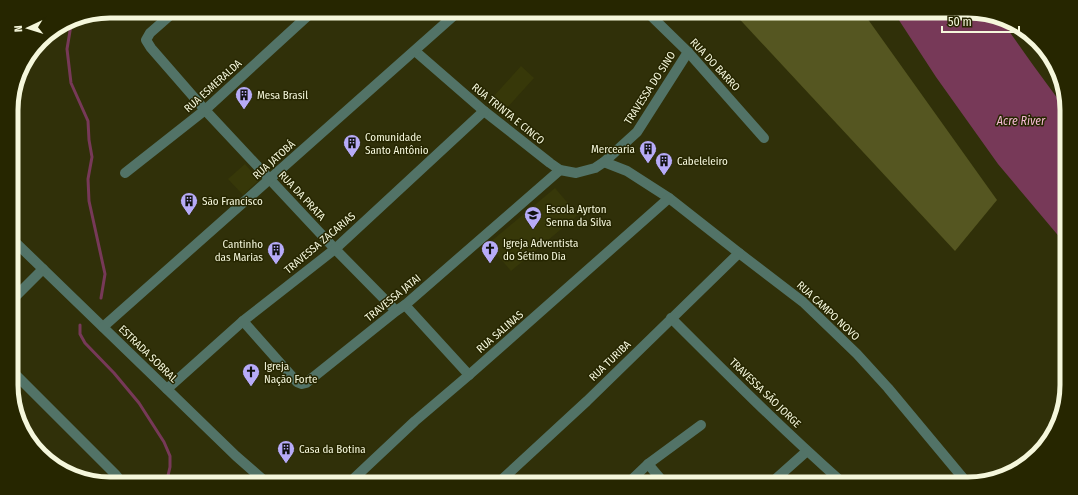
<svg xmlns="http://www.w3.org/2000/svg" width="1078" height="495" font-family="'Fira Sans Condensed',sans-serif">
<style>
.built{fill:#373809}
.green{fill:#555621}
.water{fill:#773958}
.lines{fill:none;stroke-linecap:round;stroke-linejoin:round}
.stream{stroke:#773958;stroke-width:3}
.minor{stroke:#527367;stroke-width:10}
.labels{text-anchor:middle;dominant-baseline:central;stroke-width:3;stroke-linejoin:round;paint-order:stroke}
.street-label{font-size:11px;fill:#f5f7dc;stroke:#262600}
.poi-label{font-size:11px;fill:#f5f7dc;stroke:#262600;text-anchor:start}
.water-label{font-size:12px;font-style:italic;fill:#f6bbd5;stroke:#262600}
.rim{fill:none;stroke:#f5f7dc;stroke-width:5}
</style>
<rect width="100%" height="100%" fill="#303009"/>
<!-- built -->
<g class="built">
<path d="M 521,66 L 534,78 L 506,109 L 493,97 Z"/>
<path d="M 245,164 L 259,180 L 243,195 L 228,179 Z"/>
<path d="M 555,188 L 578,215 L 511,271 L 488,244 Z"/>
</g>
<!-- green -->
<path class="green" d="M 732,11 L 862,11 L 997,200 L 955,251 Z"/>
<!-- water -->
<path class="water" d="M 893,11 L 968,11 L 999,17 L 1033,65 L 1066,110 L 1067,246 L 998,164 L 936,77 Z"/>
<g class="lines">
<!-- stream -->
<g class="stream">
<path d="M 72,19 L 67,49 L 71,83 L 88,121 L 89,140 L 92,157 L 88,179 L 89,201 L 105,274 L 101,298"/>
<path d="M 80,325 L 80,334 L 85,343 L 114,373 L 139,403 L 164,442 L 170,456 L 170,467 L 166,484"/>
</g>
<!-- minor -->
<g class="minor">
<path d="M 175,11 L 150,33 L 146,40 L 151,48 L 205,110 L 335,249 L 396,311"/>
<path d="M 646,11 L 688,52 L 764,138"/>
<path d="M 415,51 L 484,111 L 550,163 L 560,170 L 576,173 L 595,168 L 604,162 L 637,132 L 688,52"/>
<path d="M 604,162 L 627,171 L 669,198 L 739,253 L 803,302 L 857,354 L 888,388 L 968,484"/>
<path d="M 125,173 L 205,110 L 313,11"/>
<path d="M 12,239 L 236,456 L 268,484"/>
<path d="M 12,300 L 43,269"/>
<path d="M 405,305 L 469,375"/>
<path d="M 671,318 C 727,374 784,431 844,484"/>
<path d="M 243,321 L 297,382 L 302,384 L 306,383 L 396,311 L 405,305 L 560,170"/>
<path d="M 103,327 L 459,11"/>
<path d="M 12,371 L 116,475 L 120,480 L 121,484"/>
<path d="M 167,389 L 243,321 L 335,249 L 484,111"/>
<path d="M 648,464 L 665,484"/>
<path d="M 348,484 L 415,421 L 469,375 L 669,198"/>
<path d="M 497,484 L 587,401 L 739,253"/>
<path d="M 627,484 L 648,464 L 701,425"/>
<path d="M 770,484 L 807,451"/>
</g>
</g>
<!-- icons -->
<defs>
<symbol id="building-pin" viewBox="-11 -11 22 30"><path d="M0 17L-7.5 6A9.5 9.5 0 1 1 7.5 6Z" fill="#b7abf8" stroke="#262600"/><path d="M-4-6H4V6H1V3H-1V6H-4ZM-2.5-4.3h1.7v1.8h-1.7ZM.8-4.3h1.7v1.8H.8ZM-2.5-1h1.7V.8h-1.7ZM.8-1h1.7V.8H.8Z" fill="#111"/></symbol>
<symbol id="school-pin" viewBox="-11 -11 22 30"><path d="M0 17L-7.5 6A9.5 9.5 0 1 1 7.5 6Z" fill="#b7abf8" stroke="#262600"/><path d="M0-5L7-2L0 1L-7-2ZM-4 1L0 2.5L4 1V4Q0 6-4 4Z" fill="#111"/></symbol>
<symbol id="church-pin" viewBox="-11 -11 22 30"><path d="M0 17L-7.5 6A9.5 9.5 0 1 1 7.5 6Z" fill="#b7abf8" stroke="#262600"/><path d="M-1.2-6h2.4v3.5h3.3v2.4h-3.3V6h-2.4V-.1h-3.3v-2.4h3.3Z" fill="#111"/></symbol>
</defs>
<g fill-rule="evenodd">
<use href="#building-pin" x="234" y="85" width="20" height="27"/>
<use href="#building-pin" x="342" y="133" width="20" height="27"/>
<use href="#building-pin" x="638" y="139" width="20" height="27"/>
<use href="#building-pin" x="654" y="151" width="20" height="27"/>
<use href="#building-pin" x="179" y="191" width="20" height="27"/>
<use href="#school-pin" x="523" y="205" width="20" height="27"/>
<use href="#church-pin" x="480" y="239" width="20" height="27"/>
<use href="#building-pin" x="266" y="240" width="20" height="27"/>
<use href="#church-pin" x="241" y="362" width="20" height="27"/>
<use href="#building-pin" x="276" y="439" width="20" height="27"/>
</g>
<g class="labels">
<!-- street labels -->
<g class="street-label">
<text transform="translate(715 65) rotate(47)">RUA DO BARRO</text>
<text transform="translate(213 86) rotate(-42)">RUA ESMERALDA</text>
<text transform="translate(650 88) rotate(-57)">TRAVESSA DO SINO</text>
<text transform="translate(508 114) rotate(39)">RUA TRINTA E CINCO</text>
<text transform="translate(274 160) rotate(-42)">RUA JATOBÁ</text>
<text transform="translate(302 196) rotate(47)">RUA DA PRATA</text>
<text transform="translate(320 243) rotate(-40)">TRAVESSA ZACARIAS</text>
<text transform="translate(393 298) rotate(-39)">TRAVESSA JATAI</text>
<text transform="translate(828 311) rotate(43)">RUA CAMPO NOVO</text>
<text transform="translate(500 332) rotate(-41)">RUA SALINAS</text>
<text transform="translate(148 354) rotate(44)">ESTRADA SOBRAL</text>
<text transform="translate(610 361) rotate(-44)">RUA TURIBA</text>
<text transform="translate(765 393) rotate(44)">TRAVESSA SÃO JORGE</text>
</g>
<!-- poi labels -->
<g class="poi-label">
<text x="257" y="95">Mesa Brasil</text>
<text x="365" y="137">Comunidade<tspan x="365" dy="13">Santo Antônio</tspan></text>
<text x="635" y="149" text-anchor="end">Mercearia</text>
<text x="677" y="161">Cabeleleiro</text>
<text x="202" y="201">São Francisco</text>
<text x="546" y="209">Escola Ayrton<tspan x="546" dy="13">Senna da Silva</tspan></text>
<text x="503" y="243">Igreja Adventista<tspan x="503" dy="13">do Sétimo Dia</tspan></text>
<text x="263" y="244" text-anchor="end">Cantinho<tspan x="263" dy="13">das Marias</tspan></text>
<text x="264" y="366">Igreja<tspan x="264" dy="13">Nação Forte</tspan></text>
<text x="299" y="449">Casa da Botina</text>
</g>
<!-- water labels -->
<g class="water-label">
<text x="1021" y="121">Acre River</text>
</g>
</g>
<!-- crop -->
<path d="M0 0H1078V495H0ZM110 18H968A92 92 0 0 1 1060 110V385A92 92 0 0 1 968 477H110A92 92 0 0 1 18 385V110A92 92 0 0 1 110 18Z" fill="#262600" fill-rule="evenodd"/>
<path class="rim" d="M110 18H968A92 92 0 0 1 1060 110V385A92 92 0 0 1 968 477H110A92 92 0 0 1 18 385V110A92 92 0 0 1 110 18Z"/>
<!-- north arrow -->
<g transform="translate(28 28) rotate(266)" stroke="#262600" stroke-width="3" paint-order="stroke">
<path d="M0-3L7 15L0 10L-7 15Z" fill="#f5f7dc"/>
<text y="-6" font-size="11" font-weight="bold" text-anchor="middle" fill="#f5f7dc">N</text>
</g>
<!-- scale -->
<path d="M942 26v6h77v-6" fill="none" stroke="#f5f7dc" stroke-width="2"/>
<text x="948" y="26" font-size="12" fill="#f5f7dc" stroke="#262600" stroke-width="3" paint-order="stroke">50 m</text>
</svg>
